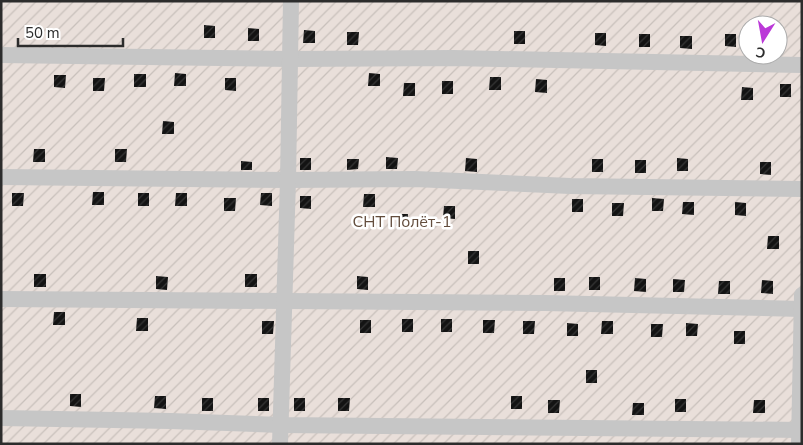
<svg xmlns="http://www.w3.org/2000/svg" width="803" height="445" font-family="'Nunito Sans',sans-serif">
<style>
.garden{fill:url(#garden-furrows);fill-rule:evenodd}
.building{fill:url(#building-hatch)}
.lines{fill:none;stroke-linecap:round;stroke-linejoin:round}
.minor{stroke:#c6c6c6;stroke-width:16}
.labels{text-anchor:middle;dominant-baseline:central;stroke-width:5;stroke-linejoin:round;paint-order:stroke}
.park-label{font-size:16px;fill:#634d3d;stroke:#fff}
</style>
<defs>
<pattern id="garden-furrows" width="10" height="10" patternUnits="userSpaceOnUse" patternTransform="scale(1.25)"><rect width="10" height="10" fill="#e9dfda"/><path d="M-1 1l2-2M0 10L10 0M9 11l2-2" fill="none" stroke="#c8c0bb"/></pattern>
<pattern id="building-hatch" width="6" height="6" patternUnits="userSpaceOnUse" patternTransform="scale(1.25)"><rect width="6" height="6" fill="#131313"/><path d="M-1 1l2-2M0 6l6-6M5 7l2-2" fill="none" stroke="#363636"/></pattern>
</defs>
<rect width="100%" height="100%" fill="#fff"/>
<!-- garden -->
<path class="garden" d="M 1,1 L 802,1 L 802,444 L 1,444 ZM 748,25 L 778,25 L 778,55 L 748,55 Z"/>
<!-- building -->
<g class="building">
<path d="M 204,25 L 215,26 L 215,38 L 204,38 Z"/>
<path d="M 248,28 L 259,29 L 259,41 L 248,41 Z"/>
<path d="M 304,30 L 315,31 L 315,43 L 303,43 Z"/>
<rect x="514" y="31" width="11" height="13"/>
<path d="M 347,32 L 359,32 L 358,45 L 347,45 Z"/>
<path d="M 595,33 L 606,33 L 606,46 L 595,45 Z"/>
<rect x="639" y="34" width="11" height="13"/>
<path d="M 725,34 L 736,34 L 736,47 L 725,46 Z"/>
<path d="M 680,36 L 692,36 L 692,49 L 680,48 Z"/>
<path d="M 175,73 L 186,74 L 186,86 L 174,86 Z"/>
<path d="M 369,73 L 380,74 L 380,86 L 368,86 Z"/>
<rect x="134" y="74" width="12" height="13"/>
<path d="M 54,75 L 66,75 L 65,88 L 54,87 Z"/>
<path d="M 490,77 L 501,77 L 501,90 L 489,90 Z"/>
<path d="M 93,78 L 105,78 L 104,91 L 93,91 Z"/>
<path d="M 225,78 L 236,78 L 236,91 L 225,90 Z"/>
<path d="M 536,79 L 547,80 L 547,93 L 535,92 Z"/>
<rect x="442" y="81" width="11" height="13"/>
<path d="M 404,83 L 415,83 L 415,96 L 403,96 Z"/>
<rect x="780" y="84" width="11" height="13"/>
<path d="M 742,87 L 753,88 L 753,100 L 741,100 Z"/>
<path d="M 163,121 L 174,122 L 174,134 L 162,134 Z"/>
<path d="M 34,149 L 45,149 L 45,162 L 33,162 Z"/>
<path d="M 115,149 L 127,149 L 126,162 L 115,162 Z"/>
<path d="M 386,157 L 398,158 L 397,169 L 386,169 Z"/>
<rect x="300" y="158" width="11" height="12"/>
<path d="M 466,158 L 477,159 L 477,172 L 465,171 Z"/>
<path d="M 677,158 L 688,159 L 688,171 L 677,171 Z"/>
<path d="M 347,159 L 359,159 L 358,169 L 347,170 Z"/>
<rect x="592" y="159" width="11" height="13"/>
<rect x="635" y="160" width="11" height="13"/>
<path d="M 241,161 L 252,162 L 252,170 L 241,170 Z"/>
<path d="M 760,162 L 771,162 L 771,175 L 760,174 Z"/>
<path d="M 93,192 L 104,192 L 104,205 L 92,205 Z"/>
<path d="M 12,193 L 24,193 L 23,206 L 12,206 Z"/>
<rect x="138" y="193" width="11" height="13"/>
<path d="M 176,193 L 187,193 L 187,206 L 175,206 Z"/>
<path d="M 261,193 L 272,193 L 272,206 L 260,205 Z"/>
<path d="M 364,194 L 375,194 L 375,207 L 363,207 Z"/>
<path d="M 300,196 L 311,196 L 311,209 L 300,208 Z"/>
<path d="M 224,198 L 236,198 L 235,211 L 224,211 Z"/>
<path d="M 652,198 L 664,199 L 663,211 L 652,211 Z"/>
<rect x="572" y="199" width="11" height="13"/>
<path d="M 683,202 L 694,202 L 694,215 L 682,214 Z"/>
<path d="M 735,202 L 746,203 L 746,216 L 735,215 Z"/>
<path d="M 612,203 L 624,203 L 623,216 L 612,216 Z"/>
<path d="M 444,206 L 455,206 L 455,219 L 443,218 Z"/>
<path d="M 397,214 L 408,214 L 408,227 L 396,226 Z"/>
<path d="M 768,236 L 779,236 L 779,249 L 767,249 Z"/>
<rect x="468" y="251" width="11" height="13"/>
<rect x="34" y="274" width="12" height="13"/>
<rect x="245" y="274" width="12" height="13"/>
<path d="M 156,276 L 168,277 L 167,290 L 156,289 Z"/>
<path d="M 357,276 L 368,277 L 368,290 L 357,289 Z"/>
<rect x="589" y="277" width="11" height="13"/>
<rect x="554" y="278" width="11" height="13"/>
<path d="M 635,278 L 646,279 L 646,292 L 634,291 Z"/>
<path d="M 673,279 L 685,280 L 684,292 L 673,292 Z"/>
<path d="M 762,280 L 773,281 L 773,294 L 761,293 Z"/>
<path d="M 719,281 L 730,281 L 730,294 L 718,294 Z"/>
<path d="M 54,312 L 65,312 L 65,325 L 53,325 Z"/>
<path d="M 137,318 L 148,318 L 148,331 L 136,331 Z"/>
<rect x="402" y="319" width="11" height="13"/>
<rect x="441" y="319" width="11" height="13"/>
<rect x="360" y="320" width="11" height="13"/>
<path d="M 483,320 L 495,320 L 494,333 L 483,333 Z"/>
<path d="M 262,321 L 274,321 L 273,334 L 262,334 Z"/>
<path d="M 523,321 L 535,321 L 534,334 L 523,334 Z"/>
<path d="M 602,321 L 613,321 L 613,334 L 601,334 Z"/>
<path d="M 567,323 L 578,324 L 578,336 L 567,336 Z"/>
<path d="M 686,323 L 698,324 L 697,336 L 686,336 Z"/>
<path d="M 651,324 L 663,324 L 662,337 L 651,337 Z"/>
<rect x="734" y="331" width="11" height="13"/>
<rect x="586" y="370" width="11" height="13"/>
<path d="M 70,394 L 81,394 L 81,407 L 70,406 Z"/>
<path d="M 155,396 L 166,396 L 166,409 L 154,408 Z"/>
<rect x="511" y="396" width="11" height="13"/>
<rect x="202" y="398" width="11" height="13"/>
<rect x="258" y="398" width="11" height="13"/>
<rect x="294" y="398" width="11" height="13"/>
<path d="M 338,398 L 350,398 L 349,411 L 338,411 Z"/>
<rect x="675" y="399" width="11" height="13"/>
<path d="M 548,400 L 560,400 L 559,413 L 548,413 Z"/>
<path d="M 754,400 L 765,400 L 765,413 L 753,413 Z"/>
<path d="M 633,403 L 644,403 L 644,415 L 632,415 Z"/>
</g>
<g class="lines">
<!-- minor -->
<g class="minor">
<path d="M 1,55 L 290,59 L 453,58 L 802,65"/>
<path d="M 1,177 L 288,180 L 415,179 L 570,186 L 802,189"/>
<path d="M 1,299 L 545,303 L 802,309"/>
<path d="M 1,418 L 170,421 L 281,425 L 802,430"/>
<path d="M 280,444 L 288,180 L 291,1"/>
<path d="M 799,444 L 802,295"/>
</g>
</g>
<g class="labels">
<!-- park labels -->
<g class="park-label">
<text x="402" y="222">СНТ Полёт-1</text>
</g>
</g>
<!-- border -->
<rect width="803" height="445" fill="none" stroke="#2c2c2c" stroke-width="5"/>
<!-- north arrow -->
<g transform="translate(763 40) rotate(191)"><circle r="24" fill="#ffffff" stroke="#ababab"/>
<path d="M0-4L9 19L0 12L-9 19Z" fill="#bb39d8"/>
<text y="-8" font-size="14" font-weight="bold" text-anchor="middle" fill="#2c2c2c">С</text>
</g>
<!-- scale -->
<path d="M18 38v8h105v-8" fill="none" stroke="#2c2c2c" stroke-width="2.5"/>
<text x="25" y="38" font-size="15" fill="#2c2c2c" stroke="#ffffff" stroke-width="4" paint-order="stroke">50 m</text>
</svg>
